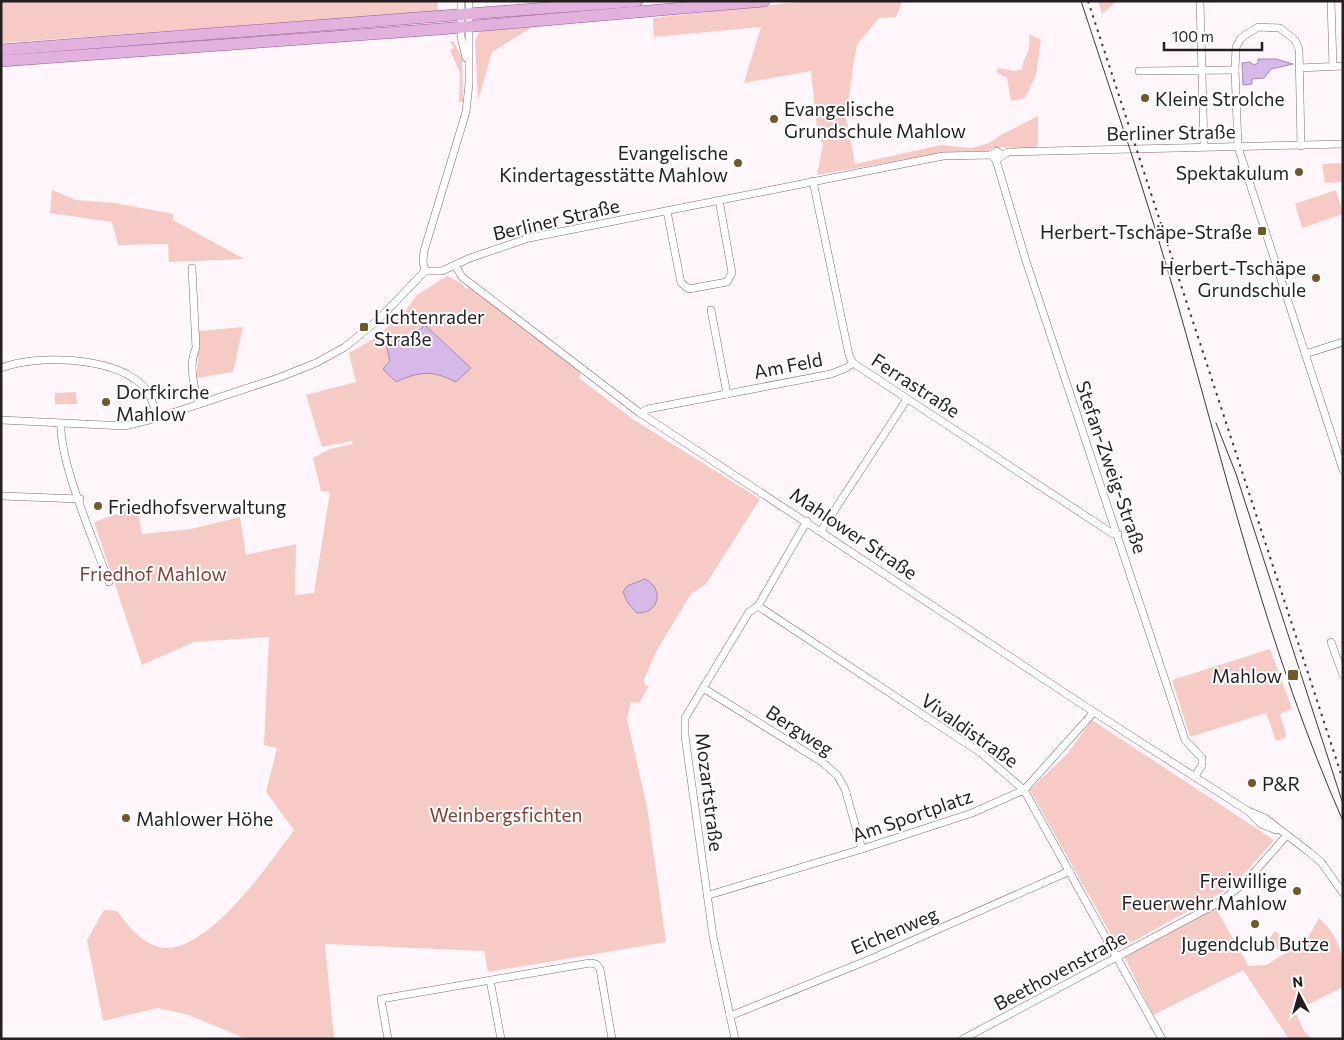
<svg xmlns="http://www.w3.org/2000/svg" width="1344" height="1040" font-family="Commissioner,sans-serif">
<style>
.green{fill:#f6cac5;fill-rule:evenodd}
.water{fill:#d7b9e9;stroke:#a28aad}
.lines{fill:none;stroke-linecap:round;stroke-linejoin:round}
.street-casing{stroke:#7e6d74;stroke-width:8}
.primary-casing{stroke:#955c8e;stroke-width:12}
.street{stroke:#fff;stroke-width:7}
.primary{stroke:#e3b1de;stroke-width:11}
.tram{stroke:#3e373a;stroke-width:1}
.rail{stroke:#3e373a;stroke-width:2;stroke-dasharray:2.5 5;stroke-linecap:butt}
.poi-dot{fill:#705828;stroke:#fff;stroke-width:2}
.labels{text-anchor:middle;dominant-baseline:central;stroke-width:4;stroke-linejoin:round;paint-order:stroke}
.poi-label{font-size:19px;fill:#251e21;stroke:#fff;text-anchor:start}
.street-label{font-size:19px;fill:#251e21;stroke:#fff}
.park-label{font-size:19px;fill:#863c36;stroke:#fff}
</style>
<rect width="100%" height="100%" fill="#fef6fa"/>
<!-- green -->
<g class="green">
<path d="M 1,1 L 438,1 L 437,12 L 1,43 Z"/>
<path d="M 807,1 L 921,1 L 902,2 L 896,17 L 879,18 L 857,45 L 854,61 L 846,118 L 855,164 L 941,145 L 972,148 L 989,143 L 1001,135 L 1038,116 L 1038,145 L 1035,148 L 995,147 L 988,151 L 946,152 L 817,175 L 823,144 L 818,137 L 811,71 L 744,83 L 761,27 L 654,37 L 653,18 Z"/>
<path d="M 1098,1 L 1117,1 L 1102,14 Z"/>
<path d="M 532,27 L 492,52 L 478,101 L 475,41 L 479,32 L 492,29 Z"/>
<path d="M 1029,34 L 1041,40 L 1036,75 L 1025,98 L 1011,101 L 1007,78 L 996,72 L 998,68 L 1015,71 L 1022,69 C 1024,52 1032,55 1029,34 Z"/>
<path d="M 449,41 L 454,42 L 462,58 L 463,102 L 459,102 L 460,73 L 450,50 L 454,48 Z"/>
<path d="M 1343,163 L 1343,182 L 1325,183 L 1322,164 Z"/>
<path d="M 52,190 L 76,200 L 115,203 L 173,214 L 173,220 L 244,259 L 169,262 L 168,244 L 118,245 L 112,222 L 50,213 Z"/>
<path d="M 1336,190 L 1343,214 L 1302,228 L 1295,204 Z"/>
<path d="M 447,276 L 461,283 L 466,289 L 470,285 L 581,372 L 579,378 L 634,420 L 760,499 L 706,584 L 691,594 L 657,650 L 644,679 L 645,686 L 649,686 L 639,703 L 631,702 L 627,719 L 647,807 L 666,942 L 488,972 L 484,951 L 325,944 L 334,1039 L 246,1039 L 189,1015 L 158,1008 L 103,1021 L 87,940 L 104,910 L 117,911 C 128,925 138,940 156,946 C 201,964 271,861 294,830 L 266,792 L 277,748 L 264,745 L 269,637 L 194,642 L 142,665 L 94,522 L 137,507 L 142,534 L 191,529 L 240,517 L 246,555 L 296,544 L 295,595 L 314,593 L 330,492 L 321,491 L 313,458 L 330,449 L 353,444 L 352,441 L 322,447 L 306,395 L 356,382 L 349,353 L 373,339 L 404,313 L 417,295 ZM 425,325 L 440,374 L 417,373 L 396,382 L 383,369 L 390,361 L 398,339 L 412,336 Z"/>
<path d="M 243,327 L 233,372 L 197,378 L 199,331 Z"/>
<path d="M 76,392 L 77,404 L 55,404 L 55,393 Z"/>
<path d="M 1270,649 L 1292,709 L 1280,714 L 1286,734 L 1285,738 L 1276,741 L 1266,713 L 1190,737 L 1172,680 Z"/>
<path d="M 1092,720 L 1274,840 L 1239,880 L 1223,892 L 1119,949 L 1030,790 L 1068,753 Z"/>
<path d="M 1215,907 L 1249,966 L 1266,965 L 1306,941 L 1319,918 C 1343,941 1343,956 1343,987 L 1295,1011 L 1304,1031 L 1312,1039 L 1289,1039 L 1243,970 L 1153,1015 L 1124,956 Z"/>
<path d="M 1275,931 L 1290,943 L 1282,953 L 1268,940 Z"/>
</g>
<!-- water -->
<g class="water">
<path d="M 1258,59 L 1276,59 L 1293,64 L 1271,69 L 1264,78 L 1252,79 L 1252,84 L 1243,85 L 1242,63 L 1250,62 L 1254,65 L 1258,63 Z"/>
<path d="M 425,325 L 471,368 L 456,382 C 432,370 420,371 396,382 L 383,369 L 390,361 L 386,344 L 412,336 Z"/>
<path d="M 645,579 C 665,589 659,614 637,613 L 628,603 L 623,592 L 627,586 Z"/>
</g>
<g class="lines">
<defs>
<g id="street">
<path d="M 461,1 L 461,37 L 466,58"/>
<path d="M 1200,1 L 1204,146"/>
<path d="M 1331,1 L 1333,66"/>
<path d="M 1299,68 L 1343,66"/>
<path d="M 1139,71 L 1235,70"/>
<path d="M 1301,146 L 1299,49 L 1295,40 L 1280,28 L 1258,27 L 1241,38 L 1236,47 L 1235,70 L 1238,147 L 1343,470"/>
<path d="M 1001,155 L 997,151 L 991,155 L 996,160 L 1008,152 L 1343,144"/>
<path d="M 996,160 L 1026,261 L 1185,740 L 1202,758 L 1202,765 L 1195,776"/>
<path d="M 813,181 L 849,355 L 853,363 L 1113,534 L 1118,534"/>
<path d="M 667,211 L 681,283 L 689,289 L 727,282 L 732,273 L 719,200"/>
<path d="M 455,265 L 462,277 L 640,413 L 1103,718 L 1248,811 L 1265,818 L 1309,852 L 1321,862 L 1343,893"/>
<path d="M 192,268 L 196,348 C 188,364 194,388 199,404"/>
<path d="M 425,271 L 442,271 L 470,258 L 529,238 L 943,156 L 991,155"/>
<path d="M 425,271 L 423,262 L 424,251 L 466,112 L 469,84 L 469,1"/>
<path d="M 711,310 L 727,394"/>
<path d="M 1305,354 L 1343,342"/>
<path d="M 1,368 C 38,354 109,357 140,383 C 150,391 154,406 157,418"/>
<path d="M 640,413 L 648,409 L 831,374 L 846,368 L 853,363"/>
<path d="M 1,420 L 125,426 L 157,418 L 278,378 L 316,363 L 345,347 L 378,320 L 425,271"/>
<path d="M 61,424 C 59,461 95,544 109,582"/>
<path d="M 2,496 L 80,499"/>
<path d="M 821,531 L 907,399"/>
<path d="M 758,606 L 981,753 L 1024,790 L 1162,1039"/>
<path d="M 1331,642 L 1343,675"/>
<path d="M 703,688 L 822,762 L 837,775 L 845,789 L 862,849"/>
<path d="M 1250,813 L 1261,824 L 1276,830"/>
<path d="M 709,895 L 862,849 L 972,813 L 1024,790 L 1094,712"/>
<path d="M 490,980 L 501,1039"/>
<path d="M 730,1016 L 871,959 L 1070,871"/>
<path d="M 388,1039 L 381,999 L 590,963 L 596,964 L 600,969 L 612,1039"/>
<path d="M 735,1039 L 713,936 L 685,736 L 685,718 L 749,612 L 758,606 L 807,521"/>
<path d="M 963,1039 L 1218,903 L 1245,883 L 1286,836"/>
</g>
<g id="primary">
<path d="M 1,50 L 637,1"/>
<path d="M 1,61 L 440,29 L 764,1"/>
</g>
</defs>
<!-- street casing -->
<use href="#street" class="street-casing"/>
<!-- primary casing -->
<use href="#primary" class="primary-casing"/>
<!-- street -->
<use href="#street" class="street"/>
<!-- primary -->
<use href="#primary" class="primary"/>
<!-- tram -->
<g class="tram">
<path d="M 1081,1 C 1114,101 1148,201 1177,302 C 1227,477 1269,654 1343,821"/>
<path d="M 1216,423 L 1236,474 L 1343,804"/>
</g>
<!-- rail -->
<path class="rail" d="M 1088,1 L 1343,780"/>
</g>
<!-- markers -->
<g class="poi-dot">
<circle cx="1145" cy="98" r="5"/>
<circle cx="774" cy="119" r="5"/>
<circle cx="738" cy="163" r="5"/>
<circle cx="1299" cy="172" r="5"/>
<rect x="1257" y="226" width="10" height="10" rx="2.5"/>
<circle cx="1316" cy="278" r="5"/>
<rect x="359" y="322" width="10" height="10" rx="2.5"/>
<circle cx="106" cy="402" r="5"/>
<circle cx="98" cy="506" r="5"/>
<rect x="1287" y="669" width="12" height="12" rx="2.5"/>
<circle cx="1252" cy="783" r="5"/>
<circle cx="126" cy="818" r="5"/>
<circle cx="1297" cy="891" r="5"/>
<circle cx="1255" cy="924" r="5"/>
</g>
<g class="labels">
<!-- poi labels -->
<g class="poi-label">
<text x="1155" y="98">Kleine Strolche</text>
<text x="784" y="108">Evangelische<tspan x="784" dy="22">Grundschule Mahlow</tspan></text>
<text x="728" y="152" text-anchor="end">Evangelische<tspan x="728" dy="22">Kindertagesstätte Mahlow</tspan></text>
<text x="1289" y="172" text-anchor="end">Spektakulum</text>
<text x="1252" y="231" text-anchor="end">Herbert-Tschäpe-Straße</text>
<text x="1306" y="267" text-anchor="end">Herbert-Tschäpe<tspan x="1306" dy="22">Grundschule</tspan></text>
<text x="374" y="316">Lichtenrader<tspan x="374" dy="22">Straße</tspan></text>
<text x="116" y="391">Dorfkirche<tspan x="116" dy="22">Mahlow</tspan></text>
<text x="108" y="506">Friedhofsverwaltung</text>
<text x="1282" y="675" text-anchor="end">Mahlow</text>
<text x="1262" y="783">P&amp;R</text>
<text x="136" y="818">Mahlower Höhe</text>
<text x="1287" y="880" text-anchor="end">Freiwillige<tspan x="1287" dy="22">Feuerwehr Mahlow</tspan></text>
<text x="1255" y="943" text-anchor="middle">Jugendclub Butze</text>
</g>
<!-- street labels -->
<g class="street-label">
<text transform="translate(1171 132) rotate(-1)">Berliner Straße</text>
<text transform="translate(556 219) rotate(-13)">Berliner Straße</text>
<text transform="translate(788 365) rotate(-11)">Am Feld</text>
<text transform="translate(916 385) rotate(33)">Ferrastraße</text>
<text transform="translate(1112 467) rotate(71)">Stefan-Zweig-Straße</text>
<text transform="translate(854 533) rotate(34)">Mahlower Straße</text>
<text transform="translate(800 730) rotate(33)">Bergweg</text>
<text transform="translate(970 730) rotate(35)">Vivaldistraße</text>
<text transform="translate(710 792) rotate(83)">Mozartstraße</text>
<text transform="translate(912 815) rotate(-19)">Am Sportplatz</text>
<text transform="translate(894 930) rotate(-23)">Eichenweg</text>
<text transform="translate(1060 970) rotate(-28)">Beethovenstraße</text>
</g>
<!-- park labels -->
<g class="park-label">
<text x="153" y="573">Friedhof Mahlow</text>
<text x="506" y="814">Weinbergsfichten</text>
</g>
</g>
<!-- border -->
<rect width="1344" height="1040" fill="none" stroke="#251e21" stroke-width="5"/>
<!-- north arrow -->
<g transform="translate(1299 995) rotate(354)" stroke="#ffffff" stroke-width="4" paint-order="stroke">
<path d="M0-4L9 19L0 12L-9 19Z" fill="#251e21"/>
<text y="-8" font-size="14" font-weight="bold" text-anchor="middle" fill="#251e21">N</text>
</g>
<!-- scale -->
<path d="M1164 42v8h98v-8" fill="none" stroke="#251e21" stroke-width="2.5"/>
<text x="1172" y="42" font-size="15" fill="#251e21" stroke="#ffffff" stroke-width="4" paint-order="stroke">100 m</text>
</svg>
